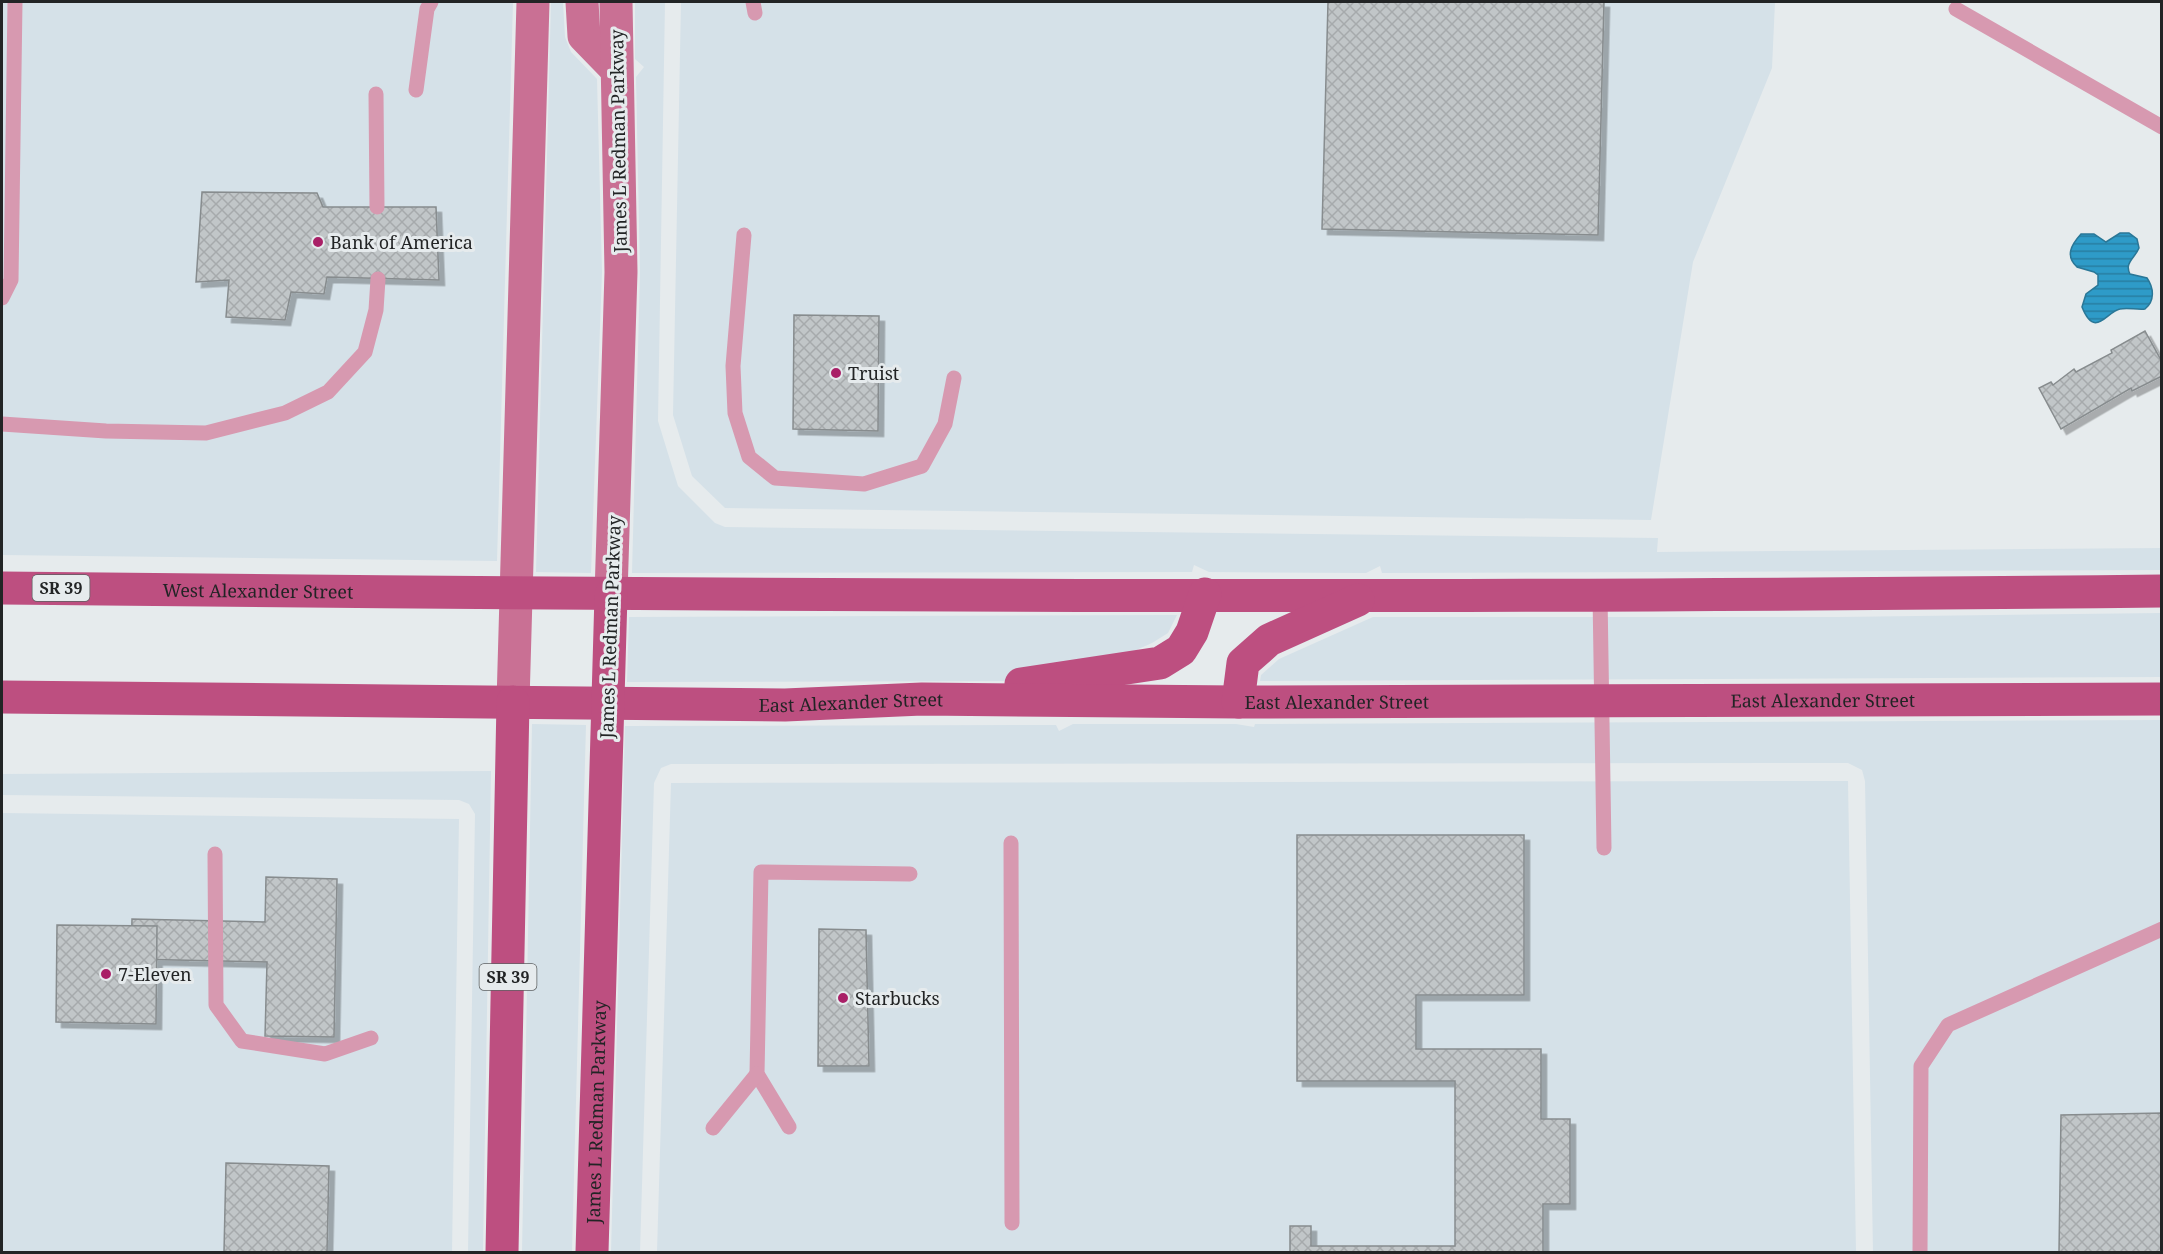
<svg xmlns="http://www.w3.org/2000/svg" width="2163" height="1254" font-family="'Noto Serif',serif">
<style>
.built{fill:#d5e1e8}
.water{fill:url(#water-rules);stroke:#2a7797;stroke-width:1.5}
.building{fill:url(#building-cross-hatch);stroke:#878c8e;stroke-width:1.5;filter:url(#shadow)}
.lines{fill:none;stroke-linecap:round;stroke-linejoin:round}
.service{stroke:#d799b0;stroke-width:15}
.secondary{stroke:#c97094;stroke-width:33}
.primary{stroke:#bd4f80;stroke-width:33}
.poi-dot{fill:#a92067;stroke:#e6ebed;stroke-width:2}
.labels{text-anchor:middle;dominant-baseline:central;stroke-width:6;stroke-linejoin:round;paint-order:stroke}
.shield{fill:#e6ebed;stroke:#5d6061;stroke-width:1.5}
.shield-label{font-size:16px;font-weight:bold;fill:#222425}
.street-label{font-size:18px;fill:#222425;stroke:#e6ebed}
.poi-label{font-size:18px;fill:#222425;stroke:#e6ebed;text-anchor:start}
</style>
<defs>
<pattern id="water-rules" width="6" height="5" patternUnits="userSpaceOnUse" patternTransform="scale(1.5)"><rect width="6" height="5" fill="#2e9bc8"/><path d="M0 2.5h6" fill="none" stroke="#277ea2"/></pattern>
<pattern id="building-cross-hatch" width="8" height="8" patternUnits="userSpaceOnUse" patternTransform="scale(1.5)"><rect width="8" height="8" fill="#c1c6c8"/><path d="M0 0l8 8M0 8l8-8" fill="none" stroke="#a6aaac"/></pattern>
<filter id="shadow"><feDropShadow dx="5.5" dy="5.5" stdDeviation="0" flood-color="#0004"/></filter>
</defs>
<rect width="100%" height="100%" fill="#e6ebed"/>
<!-- built -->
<g class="built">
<path d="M 2,2 L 513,2 L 497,561 L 2,555 Z"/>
<path d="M 551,2 L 563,2 L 565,37 L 571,52 L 597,79 L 602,272 L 591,573 L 536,572 Z"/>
<path d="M 635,2 L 665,2 L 658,421 L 678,486 L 715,523 L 725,527 L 1658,538 L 1657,552 L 2161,548 L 2161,570 L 1382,573 L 1380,566 L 1366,573 L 1209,572 L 1194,565 L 1192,572 L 632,573 L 640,272 L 636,77 L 644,67 L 635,59 Z"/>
<path d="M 681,2 L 1775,2 L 1772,68 L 1693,262 L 1651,520 L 725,508 L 692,476 L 673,415 Z"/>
<path d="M 2161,613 L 2161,677 L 1260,681 L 1261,675 L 1279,659 L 1373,617 L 1838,617 Z"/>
<path d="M 1177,615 L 1168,633 L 1152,643 L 1066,681 L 627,682 L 629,617 Z"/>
<path d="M 2161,720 L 2161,1252 L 1873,1252 L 1865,781 L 1862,770 L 1848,763 L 671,764 L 661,768 L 654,783 L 640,1252 L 611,1252 L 625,726 L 1056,725 L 1059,731 L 1073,724 L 1236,724 L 1254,727 L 1255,724 Z"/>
<path d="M 532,724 L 586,725 L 572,1252 L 522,1252 Z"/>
<path d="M 491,771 L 483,1252 L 468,1252 L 475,814 L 469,804 L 459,800 L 2,795 L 2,774 Z"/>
<path d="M 1848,781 L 1856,1252 L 657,1252 L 671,783 Z"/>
<path d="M 2,813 L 459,819 L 452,1252 L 2,1252 Z"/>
</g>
<!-- water -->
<path class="water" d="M 2120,233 L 2129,233 L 2137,239 L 2139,248 C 2135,258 2124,263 2130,274 L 2147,278 C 2154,288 2155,301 2145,309 C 2136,310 2128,307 2120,309 C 2107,311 2095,340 2082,307 L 2086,294 L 2098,285 L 2098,275 L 2094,272 L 2077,267 C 2065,256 2071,245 2081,234 L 2094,234 L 2106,242 Z"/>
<!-- building -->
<g class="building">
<path d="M 1328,2 L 1604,2 L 1598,235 L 1322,229 Z"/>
<path d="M 202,192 L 317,193 L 323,207 L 436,207 L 439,280 L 327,277 L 324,294 L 291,292 L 285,320 L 226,317 L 229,280 L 196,282 Z"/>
<path d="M 794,315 L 879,316 L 878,431 L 793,429 Z"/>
<path d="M 2145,331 L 2162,362 L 2162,376 L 2132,391 L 2131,388 L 2061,429 L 2039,388 L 2051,382 L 2053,385 L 2074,369 L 2076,372 L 2112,353 L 2111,350 Z"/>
<path d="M 1297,835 L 1524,835 L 1524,995 L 1416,995 L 1416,1049 L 1541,1049 L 1541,1119 L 1570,1119 L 1570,1204 L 1543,1204 L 1543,1252 L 1290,1252 L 1290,1226 L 1311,1226 L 1311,1246 L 1455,1246 L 1455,1081 L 1297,1081 Z"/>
<path d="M 266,877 L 337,879 L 334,1037 L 265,1036 L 267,962 L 131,959 L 132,919 L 265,922 Z"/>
<path d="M 57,925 L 157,926 L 156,1024 L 56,1022 Z"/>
<path d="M 819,929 L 866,930 L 869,1066 L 818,1066 Z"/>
<path d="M 2162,1113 L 2162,1252 L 2059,1252 L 2061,1115 Z"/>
<path d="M 226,1163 L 329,1166 L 327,1252 L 224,1252 Z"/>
</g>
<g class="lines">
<!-- service -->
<g class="service">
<path d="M 753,2 L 755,13"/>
<path d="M 1956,9 L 2162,127"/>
<path d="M 416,90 L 427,9 L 431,2"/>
<path d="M 376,94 L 377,207"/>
<path d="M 744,235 L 733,366 L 735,413 L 749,457 L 775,478 L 864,484 L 922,466 L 945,424 L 954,378"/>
<path d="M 2,298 L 11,280 L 15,2"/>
<path d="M 2,424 L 106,431 L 206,433 L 285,413 L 328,392 L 365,352 L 376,310 L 378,279"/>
<path d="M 1600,595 L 1604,848"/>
<path d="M 1011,843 L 1012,1223"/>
<path d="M 215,854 L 216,1005 L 242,1041 L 325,1054 L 371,1038"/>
<path d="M 789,1127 L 757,1074 L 761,872 L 910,874"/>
<path d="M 713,1128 L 757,1074"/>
<path d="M 1920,1252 L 1921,1066 L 1948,1025 L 2162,929"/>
</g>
<!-- secondary -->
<g class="secondary">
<path d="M 582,2 L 584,36 L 616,69"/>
<path d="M 611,595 L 621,272 L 616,2"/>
<path d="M 513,702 L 533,2"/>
</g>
<!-- primary -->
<g class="primary">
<path id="s1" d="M 2,588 C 721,596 1442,599 2162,591"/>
<path d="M 1021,684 L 1160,663 L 1181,650 L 1192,632 L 1205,594"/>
<path id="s2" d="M 2,697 L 785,705 L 922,699 L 1238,702 L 2162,699"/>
<path d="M 1238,702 L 1243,663 L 1269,640 L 1358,600"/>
<path d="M 502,1252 L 513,702"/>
<path id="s3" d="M 592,1252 L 611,595"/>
</g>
</g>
<!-- markers -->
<g class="poi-dot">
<circle cx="318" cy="242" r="6"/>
<circle cx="836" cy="373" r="6"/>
<circle cx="106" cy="974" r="6"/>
<circle cx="843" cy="998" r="6"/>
</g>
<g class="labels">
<!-- shield labels -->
<g class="shield">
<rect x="32.5" y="575" width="57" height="26" rx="4.5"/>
<rect x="479.5" y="964" width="57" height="26" rx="4.5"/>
</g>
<g class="shield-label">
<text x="61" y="588">SR 39</text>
<text x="508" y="977">SR 39</text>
</g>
<!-- street labels -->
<g class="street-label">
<text transform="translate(618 141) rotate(-91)">James L Redman Parkway</text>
<text stroke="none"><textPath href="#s1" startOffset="256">West Alexander Street</textPath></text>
<text transform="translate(610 627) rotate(-88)">James L Redman Parkway</text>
<text stroke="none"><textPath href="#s2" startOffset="1821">East Alexander Street</textPath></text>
<text stroke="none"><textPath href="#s2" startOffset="849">East Alexander Street</textPath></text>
<text stroke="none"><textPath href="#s2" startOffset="1335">East Alexander Street</textPath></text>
<text stroke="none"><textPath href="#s3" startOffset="140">James L Redman Parkway</textPath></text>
</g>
<!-- poi labels -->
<g class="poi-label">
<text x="330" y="242">Bank of America</text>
<text x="848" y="373">Truist</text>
<text x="118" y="974">7-Eleven</text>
<text x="855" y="998">Starbucks</text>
</g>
</g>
<!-- border -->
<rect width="2163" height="1254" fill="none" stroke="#222425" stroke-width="6"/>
</svg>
